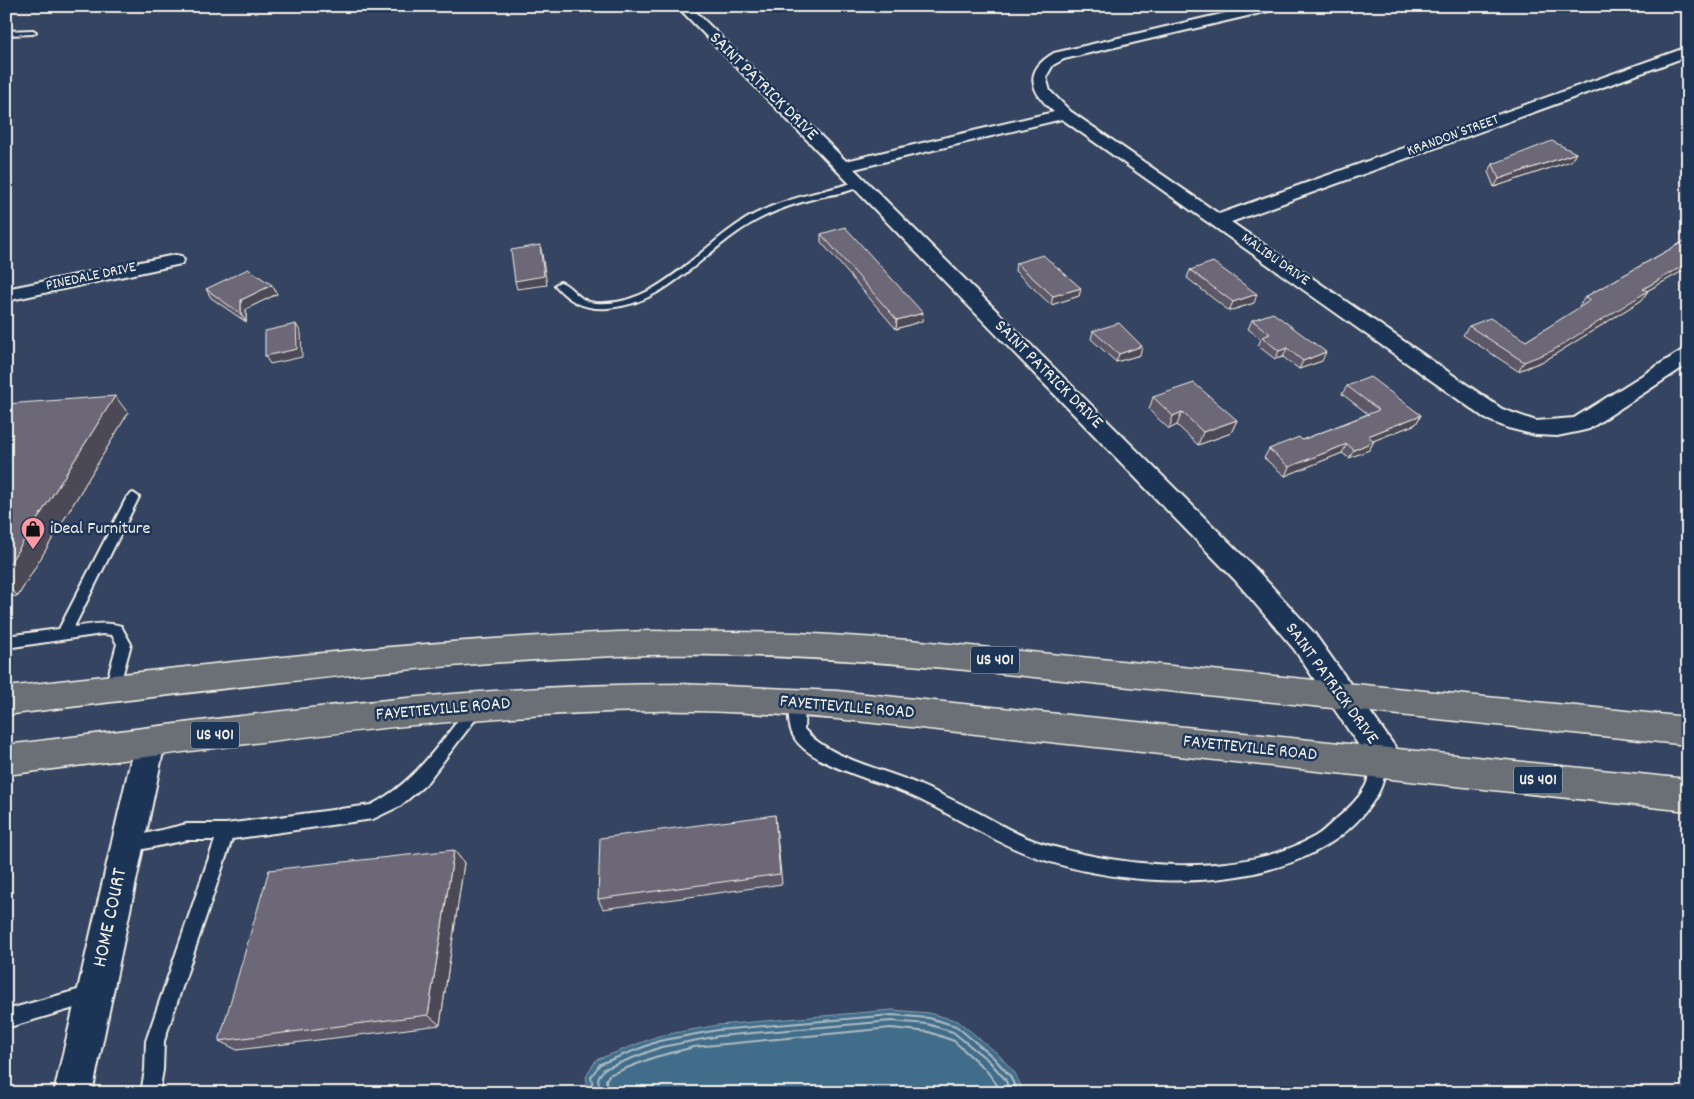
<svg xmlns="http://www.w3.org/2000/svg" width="1694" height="1099" font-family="Dekko,sans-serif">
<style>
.water{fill:#436d8a;stroke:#8aa2b0}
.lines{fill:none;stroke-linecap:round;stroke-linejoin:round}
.shore{stroke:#adbcc2;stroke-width:2}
.service-casing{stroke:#f4f1e8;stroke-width:4}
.minor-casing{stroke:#f4f1e8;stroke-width:4}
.trunk-casing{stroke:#f4f1e8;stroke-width:3}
.service{fill:#1d3557;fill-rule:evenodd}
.minor{fill:#1d3557;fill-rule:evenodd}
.trunk{fill:#6a7074;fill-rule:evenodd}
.wall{fill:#5d5967;stroke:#f4f1e8}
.shaded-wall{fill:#4c4854;stroke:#f4f1e8}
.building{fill:#6c6778;stroke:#f4f1e8}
.labels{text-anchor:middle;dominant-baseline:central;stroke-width:5;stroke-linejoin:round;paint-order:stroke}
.far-street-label{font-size:15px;fill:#f4f1e8;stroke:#1d3557}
.shield{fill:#1d3557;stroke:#b4b9bc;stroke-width:1}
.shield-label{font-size:16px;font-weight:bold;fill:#f4f1e8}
.street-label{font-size:18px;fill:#f4f1e8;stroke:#1d3557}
.poi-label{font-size:18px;fill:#f4f1e8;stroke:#1d3557;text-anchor:start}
.near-street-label{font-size:21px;fill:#f4f1e8;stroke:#1d3557}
</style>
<rect width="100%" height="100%" fill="#354461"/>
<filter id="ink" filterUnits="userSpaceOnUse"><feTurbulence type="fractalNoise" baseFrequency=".02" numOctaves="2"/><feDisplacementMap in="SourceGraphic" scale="10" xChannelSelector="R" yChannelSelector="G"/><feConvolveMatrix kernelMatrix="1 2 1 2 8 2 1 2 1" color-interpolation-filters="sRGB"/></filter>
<g filter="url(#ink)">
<!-- water -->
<path class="water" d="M 892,1010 L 929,1013 L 958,1021 L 997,1053 L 1015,1073 L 1024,1093 L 589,1093 L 586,1077 L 596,1060 L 658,1036 L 718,1025 Z"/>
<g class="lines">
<!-- shore -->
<g class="shore">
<path d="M 594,1093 L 591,1077 L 600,1064 L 659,1041 L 718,1030 L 892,1015 L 929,1018 L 956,1026 L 993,1057 L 1010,1076 L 1018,1093"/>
<path d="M 600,1093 L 598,1078 L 604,1069 L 661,1047 L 719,1036 L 892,1021 L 927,1024 L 953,1032 L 989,1061 L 1005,1079 L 1011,1093"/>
<path d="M 608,1093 L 606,1080 L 609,1075 L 655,1057 L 694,1047 L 891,1028 L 929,1032 L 954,1041 L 986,1070 L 1003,1093"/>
</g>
<defs>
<g id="service">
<path d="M 6,31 L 33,30 L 36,32 L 33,34 L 6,35 Z"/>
<path d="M 856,182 L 863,184 C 853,192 833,194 820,197 C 800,202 781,208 763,217 C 708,243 673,303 608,308 C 586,310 569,302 555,285 L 560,282 C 573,286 577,301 595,303 C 660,308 702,241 755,214 C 786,198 822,192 856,182 Z"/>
<path d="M 133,493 L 139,497 L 74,627 C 89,625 106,621 121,626 L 131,644 L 119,688 L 117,692 L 112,694 L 107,692 L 105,688 L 117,644 L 112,635 L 102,634 L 6,648 L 6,636 L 59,629 L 127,497 Z"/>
<path d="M 798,696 L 803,698 L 805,702 L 804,729 C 830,760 886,769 922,786 C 941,794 959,803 977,812 C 998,823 1018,836 1041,843 C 1122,868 1238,879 1314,837 C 1322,833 1328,826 1335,820 C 1346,811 1358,800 1365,787 C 1371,778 1367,767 1371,758 L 1376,756 L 1381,758 C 1391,779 1375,800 1362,816 C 1290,898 1124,891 1030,855 C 988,839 950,813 908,794 C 878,781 820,767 799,744 C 788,732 786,712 793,698 Z"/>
<path d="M 476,702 L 481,704 L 483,708 L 481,712 L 425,785 L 400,806 L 373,819 L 232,839 L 164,1041 L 163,1070 L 159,1093 L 141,1093 L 145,1070 L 146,1041 L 215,840 L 187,840 L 129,852 L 123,849 L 121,844 L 123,839 L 187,824 L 226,824 L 371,805 C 415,783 441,741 471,704 Z"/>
<path d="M 92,986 L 98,989 L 101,995 L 98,1001 L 6,1028 L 6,1010 Z"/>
</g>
<g id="minor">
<path d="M 677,6 L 690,6 L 846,161 L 1054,112 C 1030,91 1023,71 1054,53 L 1256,6 L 1279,6 L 1273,10 L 1064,59 L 1053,65 L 1046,77 L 1050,91 L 1070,111 L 1219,214 L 1688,47 L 1688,56 L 1231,222 L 1502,409 L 1536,421 L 1574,418 L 1681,351 L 1688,349 L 1688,364 L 1589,429 L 1581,431 L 1557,436 L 1536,435 L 1508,428 L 1486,419 L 1062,119 L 854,169 L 1253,566 L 1314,633 L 1400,754 L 1404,764 L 1400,774 L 1389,778 L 1378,774 L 1294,649 L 1235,580 Z"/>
<path d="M 175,255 L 181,256 L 184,260 L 181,264 L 6,301 L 6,289 Z"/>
<path d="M 150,729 L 160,733 L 165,742 L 92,1093 L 54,1093 L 135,742 L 140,733 Z"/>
</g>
<g id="trunk">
<path d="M 649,631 L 798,633 L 910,640 L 1688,717 L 1688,745 L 966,670 C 860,660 754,653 647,655 C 432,661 219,689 6,715 L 6,687 C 220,663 434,638 649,631 Z"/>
<path d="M 680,684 L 837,691 L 1688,779 L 1688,811 L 837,719 C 776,714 714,710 653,711 C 436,714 221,748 6,775 L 6,745 C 230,718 455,684 680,684 Z"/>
</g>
</defs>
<!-- service casing -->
<use href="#service" class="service-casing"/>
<!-- minor casing -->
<use href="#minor" class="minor-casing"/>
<!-- trunk casing -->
<use href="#trunk" class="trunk-casing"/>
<!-- service -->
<use href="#service" class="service"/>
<!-- minor -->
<use href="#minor" class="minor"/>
<!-- trunk -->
<use href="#trunk" class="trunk"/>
</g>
<!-- wall -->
<g class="wall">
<path d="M 1576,153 L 1571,161 L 1494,187 L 1488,172 L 1493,164 Z"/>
<path d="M 821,234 L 922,321 L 896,329 L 821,242 Z"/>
<path d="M 1688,239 L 1688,268 L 1647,291 L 1642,300 L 1546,360 L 1518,371 L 1463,335 L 1469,326 L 1526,341 L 1581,307 L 1579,306 L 1585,297 Z"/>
<path d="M 1016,263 L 1081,288 L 1079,296 L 1051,305 L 1015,271 Z"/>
<path d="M 1190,270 L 1254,303 L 1229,311 L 1187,278 Z"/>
<path d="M 272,285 L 277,294 L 246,309 L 246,322 L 211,298 L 206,289 Z"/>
<path d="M 1252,320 L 1322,361 L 1299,369 L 1283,357 L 1275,359 L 1258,346 L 1261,339 L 1248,329 Z"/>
<path d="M 1093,331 L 1140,355 L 1116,362 L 1091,339 Z"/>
<path d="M 1347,386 L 1421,415 L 1416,424 L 1373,441 L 1374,441 L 1369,450 L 1349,458 L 1342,453 L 1285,476 L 1264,458 L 1269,449 L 1302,440 L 1368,414 L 1342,394 Z"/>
<path d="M 1153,397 L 1237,420 L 1231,433 L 1198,445 L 1177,425 L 1169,429 L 1149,410 Z"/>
<path d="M 6,404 L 128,413 L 18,596 L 6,597 Z"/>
<path d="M 775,815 L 782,884 L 603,909 L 598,899 Z"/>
<path d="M 454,850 L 464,863 L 440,1025 L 237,1050 L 219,1041 Z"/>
</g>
<!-- shaded-wall -->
<g class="shaded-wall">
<path d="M 1576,153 L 1571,161 L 1494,187 L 1499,179 Z"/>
<path d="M 540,245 L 542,254 L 547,285 L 517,289 L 515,281 Z"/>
<path d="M 1688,263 L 1688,268 L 1636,297 L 1643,289 Z"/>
<path d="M 272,285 L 277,294 L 246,309 L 246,322 L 241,314 L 241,300 Z"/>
<path d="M 1081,288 L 1079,296 L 1051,305 L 1053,296 Z"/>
<path d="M 1648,291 L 1642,300 L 1546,360 L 1518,371 L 1524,362 Z"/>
<path d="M 1257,294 L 1254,303 L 1229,311 L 1233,302 Z"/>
<path d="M 923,313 L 922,321 L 896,329 L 897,320 Z"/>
<path d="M 296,324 L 301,333 L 302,357 L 270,364 L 265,356 Z"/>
<path d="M 1142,346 L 1140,355 L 1116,362 L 1119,354 Z"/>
<path d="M 1287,348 L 1283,357 L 1275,359 L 1279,351 Z"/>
<path d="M 1326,352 L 1322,361 L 1299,369 L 1303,361 Z"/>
<path d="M 115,396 L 128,413 L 18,596 L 6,585 L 6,569 Z"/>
<path d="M 1182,412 L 1177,425 L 1169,429 L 1173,416 Z"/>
<path d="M 1421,415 L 1416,424 L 1363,445 L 1368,436 Z"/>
<path d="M 1237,420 L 1231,433 L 1198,445 L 1203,432 Z"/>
<path d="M 1374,441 L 1369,450 L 1349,458 L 1354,450 Z"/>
<path d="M 1347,444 L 1342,453 L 1285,476 L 1289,467 Z"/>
<path d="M 454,850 L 464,863 L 440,1025 L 428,1015 Z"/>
</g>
<!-- building -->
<g class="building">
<path d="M 1552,141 L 1576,153 L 1499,179 L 1493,164 Z"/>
<path d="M 845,227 L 923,313 L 897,320 L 821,234 Z"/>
<path d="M 1688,239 L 1688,263 L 1643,289 L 1648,291 L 1552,351 L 1524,362 L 1469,326 L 1490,318 L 1526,341 L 1591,300 L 1585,297 Z"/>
<path d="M 540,245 L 544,276 L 515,281 L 511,250 Z"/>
<path d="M 1043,255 L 1081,288 L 1053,296 L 1016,263 Z"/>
<path d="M 1213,262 L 1257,294 L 1233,302 L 1190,270 Z"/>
<path d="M 248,269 L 272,285 L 241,300 L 241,314 L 206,289 Z"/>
<path d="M 1273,313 L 1326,352 L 1303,361 L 1287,348 L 1279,351 L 1262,337 L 1270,334 L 1252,320 Z"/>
<path d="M 1119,323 L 1142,346 L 1119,354 L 1093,331 Z"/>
<path d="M 296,324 L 297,349 L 265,356 L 265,331 Z"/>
<path d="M 1370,377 L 1421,415 L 1368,436 L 1374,441 L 1354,450 L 1347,444 L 1289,467 L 1269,449 L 1299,437 L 1302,440 L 1379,410 L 1347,386 Z"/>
<path d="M 1194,383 L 1237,420 L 1203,432 L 1182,412 L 1173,416 L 1153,397 Z"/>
<path d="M 115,396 L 6,569 L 6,404 Z"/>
<path d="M 775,815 L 780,874 L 598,899 L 600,838 Z"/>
<path d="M 454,850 L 428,1015 L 219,1041 L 269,870 Z"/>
</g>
</g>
<!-- icons -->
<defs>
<symbol id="shop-pin" viewBox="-11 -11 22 30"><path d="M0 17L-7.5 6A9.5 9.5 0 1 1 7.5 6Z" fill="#ff9aa2" stroke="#1d3557"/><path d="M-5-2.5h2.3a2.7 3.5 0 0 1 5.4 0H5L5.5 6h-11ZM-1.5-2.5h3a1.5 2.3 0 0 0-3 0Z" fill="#111"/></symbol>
</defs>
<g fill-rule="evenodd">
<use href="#shop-pin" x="19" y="515" width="28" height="38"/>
</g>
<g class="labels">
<!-- far-street labels -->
<g class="far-street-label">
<text transform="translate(1453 136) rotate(-20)">KRANDON STREET</text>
<text transform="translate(1275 260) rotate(35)">MALIBU DRIVE</text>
<text transform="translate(91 277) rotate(-12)">PINEDALE DRIVE</text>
</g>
<!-- shield labels -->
<g class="shield">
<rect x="971" y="646.5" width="48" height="27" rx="4"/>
<rect x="191" y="721.5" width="48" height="27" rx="4"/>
<rect x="1514" y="766.5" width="48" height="27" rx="4"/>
</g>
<g class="shield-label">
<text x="995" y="660">US 401</text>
<text x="215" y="735">US 401</text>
<text x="1538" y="780">US 401</text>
</g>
<!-- street labels -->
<g class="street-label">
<text transform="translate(763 87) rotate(45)">SAINT PATRICK DRIVE</text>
<text transform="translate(1048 375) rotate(45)">SAINT PATRICK DRIVE</text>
<text transform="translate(1331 684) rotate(54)">SAINT PATRICK DRIVE</text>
<text transform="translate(847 708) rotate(5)">FAYETTEVILLE ROAD</text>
<text transform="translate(443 710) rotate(-5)">FAYETTEVILLE ROAD</text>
<text transform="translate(1250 749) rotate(6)">FAYETTEVILLE ROAD</text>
</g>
<!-- poi labels -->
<g class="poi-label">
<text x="50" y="529">iDeal Furniture</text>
</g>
<!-- near-street labels -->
<g class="near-street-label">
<text transform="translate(111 918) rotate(-78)">HOME COURT</text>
</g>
</g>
<!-- margin -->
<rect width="1694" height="1099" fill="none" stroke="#1d3557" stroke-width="25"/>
<rect x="12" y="12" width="1669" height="1074" fill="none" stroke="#f4f1e8" stroke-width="2" filter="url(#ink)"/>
</svg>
